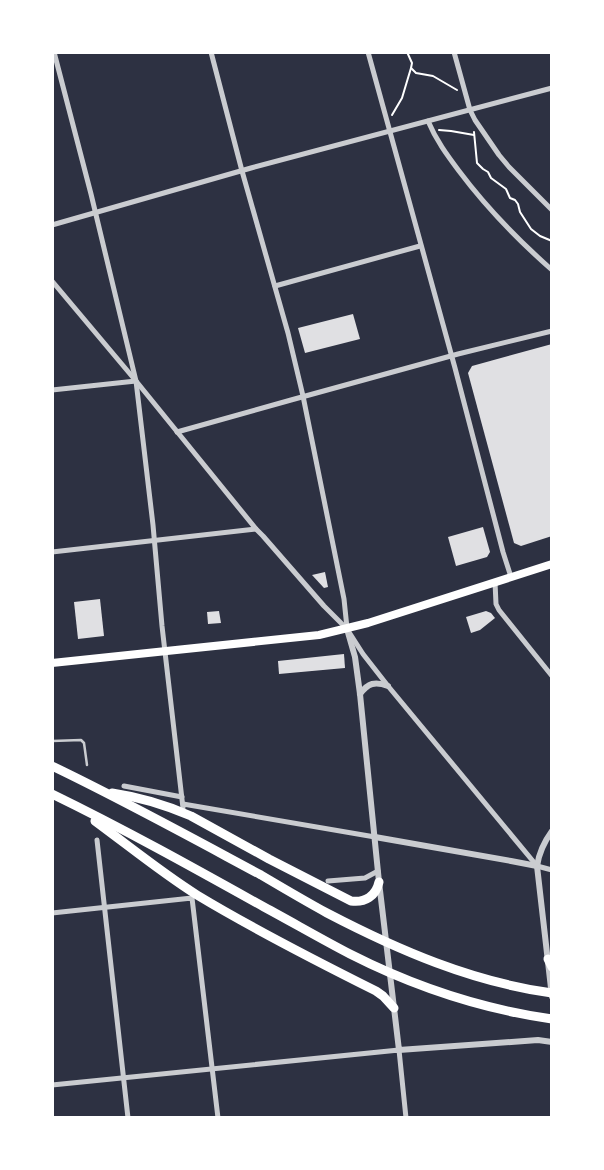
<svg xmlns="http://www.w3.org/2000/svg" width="604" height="1170" font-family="'PT Sans Narrow',sans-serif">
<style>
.building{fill:#e0e0e3}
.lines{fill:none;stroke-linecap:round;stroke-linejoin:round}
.path{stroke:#fff;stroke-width:2}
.service{stroke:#caccd0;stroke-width:2.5}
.minor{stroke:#caccd0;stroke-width:5}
.tertiary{stroke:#caccd0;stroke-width:6}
.primary{stroke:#fff;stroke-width:8}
.motorway{stroke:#fff;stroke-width:9}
</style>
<rect width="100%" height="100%" fill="#2d3142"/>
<!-- building -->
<g class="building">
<path d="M 353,314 L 360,339 L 305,353 L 298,328 Z"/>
<path d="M 552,344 L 552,536 L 521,546 L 514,543 L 468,373 L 472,366 Z"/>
<path d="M 483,527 L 490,552 L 487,557 L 456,566 L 448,537 Z"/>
<path d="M 325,572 L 328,587 L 324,588 L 312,575 Z"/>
<path d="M 100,599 L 104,636 L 78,639 L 74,602 Z"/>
<path d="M 219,611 L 221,623 L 208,624 L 207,612 Z"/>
<path d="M 486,611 L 491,613 L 495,618 L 480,630 L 471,633 L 466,617 Z"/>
<path d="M 344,654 L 345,668 L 279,674 L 278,661 Z"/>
</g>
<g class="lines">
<!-- path -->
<g class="path">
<path d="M 411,68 L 416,73 L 433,76 L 457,90"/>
<path d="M 392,115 L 402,98 L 411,68 L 412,63 L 407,52"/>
<path d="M 439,130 L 451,131 L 474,135"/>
<path d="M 474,132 L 477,163 L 483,169 L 488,172 L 491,178 L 506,189 L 510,198 L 515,200 L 518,204 L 520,212 L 531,229 L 540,236 L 552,241"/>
</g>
<!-- service -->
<path class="service" d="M 52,741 L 81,740 L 84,743 L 87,765"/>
<!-- minor -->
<g class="minor">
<path d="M 54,52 L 91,194 L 136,381 L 153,525 L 162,626 L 183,808"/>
<path d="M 211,52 L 242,171 L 288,333 L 303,396 L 344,599 L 347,628"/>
<path d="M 368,52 L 455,368 L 503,552 L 511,577"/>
<path d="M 454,52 L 470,110 L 475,120 L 499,155 L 509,167 L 552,210"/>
<path d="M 428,121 C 436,140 447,155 459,171 C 486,207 518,240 552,270"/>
<path d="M 52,225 L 251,168 L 552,88"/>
<path d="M 52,281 L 136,381 L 256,529 L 263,536 L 324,606 L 347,629 L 363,654 L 388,686 L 537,866 L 552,870"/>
<path d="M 275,286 L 420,246"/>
<path d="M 52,390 L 136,381"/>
<path d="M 177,432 L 291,400 L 458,354 L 552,331"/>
<path d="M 52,552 L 256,529"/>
<path d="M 495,582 L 496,604 L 499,610 L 552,676"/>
<path d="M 124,786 L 182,797"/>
<path d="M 183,804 L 375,837"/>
<path d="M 97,840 L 128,1118"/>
<path d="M 328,881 L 365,878 L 378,871"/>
<path d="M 52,913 L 192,898 L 218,1118"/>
<path d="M 52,1085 L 399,1050 L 406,1118"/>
</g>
<!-- tertiary -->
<g class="tertiary">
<path d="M 347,629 L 355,657 L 360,694 L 379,882 L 399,1050 L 538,1040 L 552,1042"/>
<path d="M 360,694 C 368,683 375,681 388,686"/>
<path d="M 552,831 C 544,842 539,853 537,866 L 552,997"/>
<path d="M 375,837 L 511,861 L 537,866"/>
</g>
<!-- primary -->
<path class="primary" d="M 52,663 L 319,635 L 368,623 L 552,564"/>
<!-- motorway -->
<g class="motorway">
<path d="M 52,766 C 123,800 192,838 261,875 C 283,888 305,901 327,913 C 398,950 472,982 552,993"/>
<path d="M 112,793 C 139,797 166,805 191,816 L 269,859 L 351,901 C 365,903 376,896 379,882"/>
<path d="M 52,794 C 124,829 194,868 264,907 C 292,922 321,939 350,954 C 413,986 482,1009 552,1019"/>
<path d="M 95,821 C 129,846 162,873 197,895 C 255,930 316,961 376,991 L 383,996 L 394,1008"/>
<path d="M 548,959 L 552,967"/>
</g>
</g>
<!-- border -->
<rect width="604" height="1170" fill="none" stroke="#ffffff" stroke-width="108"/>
</svg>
